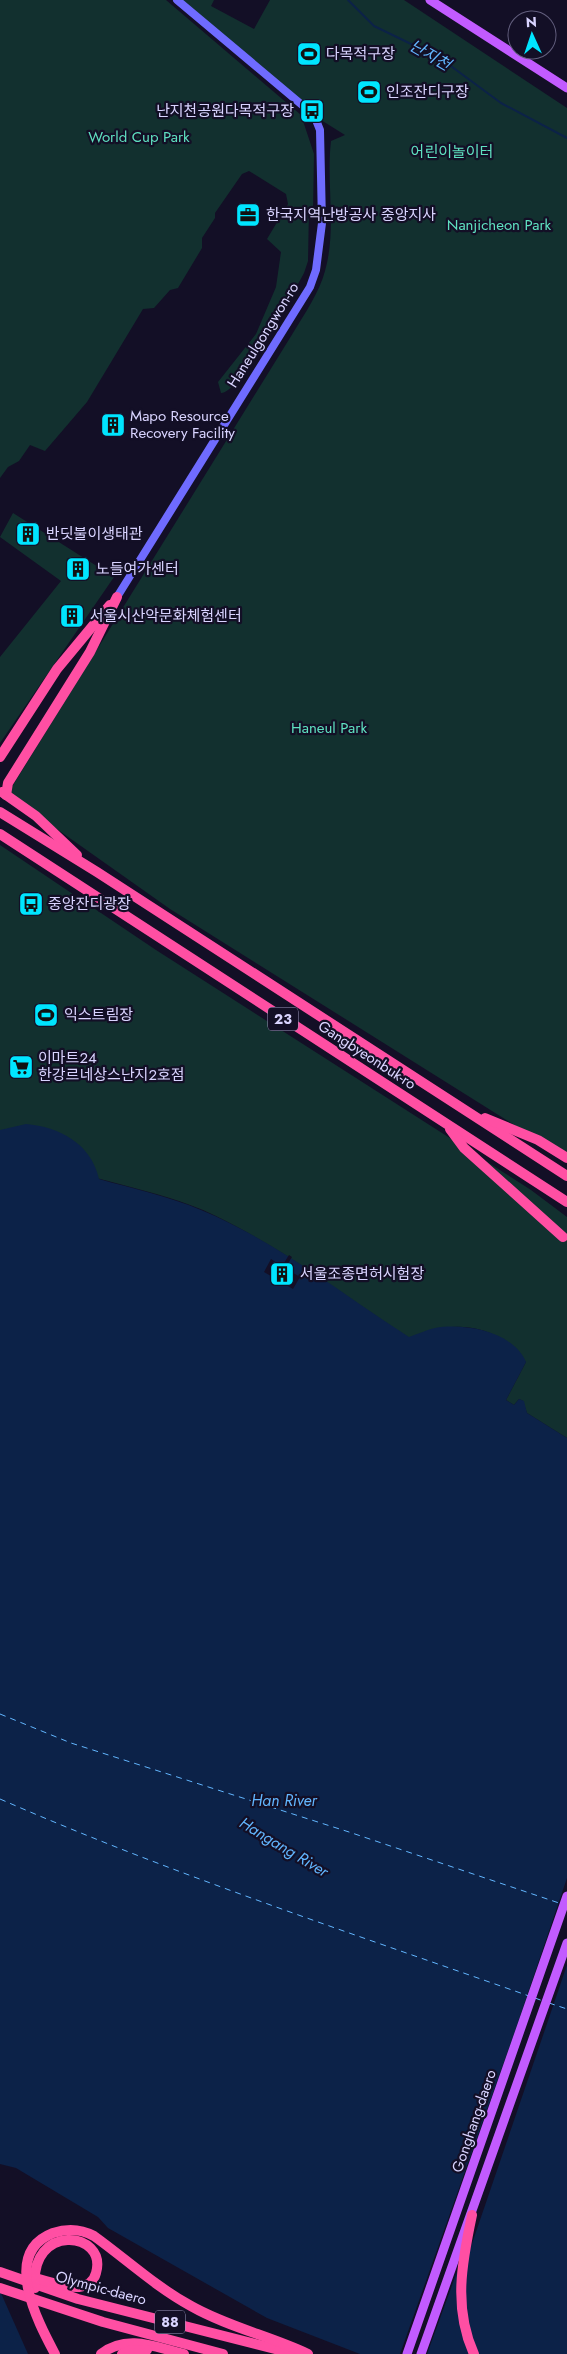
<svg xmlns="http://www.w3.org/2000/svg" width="567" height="2354" font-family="Jost,'Noto Sans KR',sans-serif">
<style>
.green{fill:#12302f}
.water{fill:#0c2248}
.pier{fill:#130f26}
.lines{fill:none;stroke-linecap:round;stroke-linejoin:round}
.stream{stroke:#0c2248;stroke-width:2}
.ferry{stroke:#62b6ff;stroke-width:1;stroke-dasharray:6 5;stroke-linecap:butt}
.secondary{stroke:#6f6bff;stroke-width:8}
.primary{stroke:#c25bff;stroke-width:9}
.highway{stroke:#ff4fa3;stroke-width:10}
.labels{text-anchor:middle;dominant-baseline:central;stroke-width:4.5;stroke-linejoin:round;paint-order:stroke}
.shield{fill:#130f26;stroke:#9e99be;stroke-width:1}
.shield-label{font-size:14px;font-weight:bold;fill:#d9d4ff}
.poi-label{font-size:15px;fill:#d9d4ff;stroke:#130f26;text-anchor:start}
.park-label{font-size:15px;fill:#5fe0c0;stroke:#130f26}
.street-label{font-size:15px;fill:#d9d4ff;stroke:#130f26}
.water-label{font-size:16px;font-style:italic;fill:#62b6ff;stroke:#130f26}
</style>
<rect width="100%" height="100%" fill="#130f26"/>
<!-- green -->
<g class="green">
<path d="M 0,0 L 166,0 L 301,115 L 314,154 L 313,210 L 309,208 L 308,261 L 304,273 C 293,293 240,394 221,393 L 218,382 L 256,334 L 276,287 L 281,252 L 267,239 L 288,204 L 286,194 L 249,171 L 242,174 L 215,213 L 215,218 L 202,238 L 202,248 L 178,288 L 170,290 L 154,308 L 143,309 L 87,402 L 45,451 L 30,445 L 19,461 L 8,467 L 0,478 Z"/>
<path d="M 177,0 L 214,0 L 211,6 L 254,29 L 270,0 L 404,0 L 567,108 L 567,1158 L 170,909 L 13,798 L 10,790 L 293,333 C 305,313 319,293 325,271 C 337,229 326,184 331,141 L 345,135 L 313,115 Z"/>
<path d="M 13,513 L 114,577 L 0,743 L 0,657 L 61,581 L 0,537 Z"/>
<path d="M 0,845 L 156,950 L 531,1190 L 567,1217 L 567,1438 L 527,1413 L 523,1401 L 519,1399 L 514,1405 L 506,1400 L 526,1362 C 518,1355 510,1343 500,1338 C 472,1321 438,1325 409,1338 C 342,1294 276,1243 203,1210 C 172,1197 141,1190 108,1181 C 72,1172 36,1158 0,1147 Z"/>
</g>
<!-- water -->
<g class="water">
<path d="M 26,1124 C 59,1127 91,1143 99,1179 C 134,1189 168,1196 201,1210 C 276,1241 342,1294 409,1337 C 418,1334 426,1330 435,1328 C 464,1323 513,1331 526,1362 L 506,1400 L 514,1405 L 519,1399 L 524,1401 L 527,1413 L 567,1438 L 567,2354 L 360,2354 L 267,2318 L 108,2228 L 98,2217 L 16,2168 L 0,2164 L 0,1130 Z"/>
<path d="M 0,2291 L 28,2354 L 0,2354 Z"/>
</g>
<!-- pier -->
<g class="pier">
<path d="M 289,1255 L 292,1257 L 285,1268 L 300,1277 L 293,1289 L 264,1272 L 271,1259 L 282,1266 Z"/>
<path d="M 567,1878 L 567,1965 L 464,2267 L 463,2290 L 471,2354 L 458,2269 L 427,2354 L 400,2354 L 515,2031 Z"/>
</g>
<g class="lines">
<!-- stream -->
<path class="stream" d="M 348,0 L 374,26 L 440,58 L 501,103 L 567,138"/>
<!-- ferry -->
<g class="ferry">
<path d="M 0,1714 L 71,1743 L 349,1832 L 559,1903"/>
<path d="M 0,1799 C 172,1874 351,1933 529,1996"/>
<path d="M 535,1998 L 543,2001"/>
<path d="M 549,2003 L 567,2009"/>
</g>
<!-- secondary -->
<path class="secondary" d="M 117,597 L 310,287 L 316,270 L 322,223 L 320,130 L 314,115 L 177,0"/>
<!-- primary -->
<g class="primary">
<path d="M 430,0 L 567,88"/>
<path d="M 407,2354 L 567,1896"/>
<path d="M 421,2354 L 567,1943"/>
</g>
<!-- highway -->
<g class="highway">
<path d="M 0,757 L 57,669 L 110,605"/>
<path d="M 2,792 L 36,816 L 77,855"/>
<path d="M 6,795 L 8,783 L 90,652 L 117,597"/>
<path d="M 0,812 L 97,872 L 567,1176"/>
<path d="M 0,834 L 567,1202"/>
<path d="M 485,1118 L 538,1140 L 567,1158"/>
<path d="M 450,1129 L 464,1148 L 563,1237"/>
<path d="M 472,2215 C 462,2262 453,2308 474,2354"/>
<path d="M 0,2272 L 78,2299 L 295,2354"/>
<path d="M 30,2277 C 45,2280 64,2288 79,2287 C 87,2286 94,2281 96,2273 C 108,2231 29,2222 35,2288"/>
<path d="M 0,2288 L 103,2322 L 223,2354"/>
<path d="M 55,2354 C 38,2322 1,2253 53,2233 C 68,2228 81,2229 94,2236 C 126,2259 156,2287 191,2306 C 228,2327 270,2336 308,2354"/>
<path d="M 101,2354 C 127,2334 155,2347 184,2354"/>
<path d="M 122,2354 L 128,2351 L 147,2350"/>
</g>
</g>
<!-- icons -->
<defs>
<symbol id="stadium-square" viewBox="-11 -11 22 22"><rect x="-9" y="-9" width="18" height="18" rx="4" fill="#00e5ff" stroke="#130f26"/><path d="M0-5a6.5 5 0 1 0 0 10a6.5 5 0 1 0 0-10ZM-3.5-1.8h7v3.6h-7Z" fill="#111"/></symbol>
<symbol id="bus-square" viewBox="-11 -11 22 22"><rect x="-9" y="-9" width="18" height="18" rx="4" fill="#00e5ff" stroke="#130f26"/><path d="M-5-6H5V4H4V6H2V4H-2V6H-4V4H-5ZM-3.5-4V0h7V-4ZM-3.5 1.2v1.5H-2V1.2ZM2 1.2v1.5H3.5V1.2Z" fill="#111"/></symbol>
<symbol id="office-square" viewBox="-11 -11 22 22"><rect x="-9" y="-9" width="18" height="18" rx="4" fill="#00e5ff" stroke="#130f26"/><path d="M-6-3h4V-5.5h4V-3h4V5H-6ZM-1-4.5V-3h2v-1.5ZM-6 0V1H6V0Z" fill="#111"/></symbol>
<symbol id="building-square" viewBox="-11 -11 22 22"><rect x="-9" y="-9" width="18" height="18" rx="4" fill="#00e5ff" stroke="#130f26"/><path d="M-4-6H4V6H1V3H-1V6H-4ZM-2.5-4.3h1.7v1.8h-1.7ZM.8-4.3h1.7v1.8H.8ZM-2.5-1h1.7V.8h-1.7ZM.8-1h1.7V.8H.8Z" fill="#111"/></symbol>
<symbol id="supermarket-square" viewBox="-11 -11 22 22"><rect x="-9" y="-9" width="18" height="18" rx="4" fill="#00e5ff" stroke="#130f26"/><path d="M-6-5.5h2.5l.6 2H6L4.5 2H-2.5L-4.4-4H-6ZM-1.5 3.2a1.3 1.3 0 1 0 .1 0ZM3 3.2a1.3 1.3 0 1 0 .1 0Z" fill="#111"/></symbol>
</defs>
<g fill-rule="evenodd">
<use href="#stadium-square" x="295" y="40" width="28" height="28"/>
<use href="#stadium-square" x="355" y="78" width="28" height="28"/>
<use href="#bus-square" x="298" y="97" width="28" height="28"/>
<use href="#office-square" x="234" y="201" width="28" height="28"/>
<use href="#building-square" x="99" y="411" width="28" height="28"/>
<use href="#building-square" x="14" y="520" width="28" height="28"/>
<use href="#building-square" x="64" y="555" width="28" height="28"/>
<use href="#building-square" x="58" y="602" width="28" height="28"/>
<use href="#bus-square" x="17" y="890" width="28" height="28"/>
<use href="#stadium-square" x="32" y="1001" width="28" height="28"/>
<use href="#supermarket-square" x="7" y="1053" width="28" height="28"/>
<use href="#building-square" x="268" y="1260" width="28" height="28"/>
</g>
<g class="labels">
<!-- shield labels -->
<g class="shield">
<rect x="268" y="1007.5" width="30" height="23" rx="4"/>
<rect x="155" y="2310.5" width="30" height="23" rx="4"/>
</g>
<g class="shield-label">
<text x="283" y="1019">23</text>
<text x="170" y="2322">88</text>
</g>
<!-- poi labels -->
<g class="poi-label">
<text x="326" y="54">다목적구장</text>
<text x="386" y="92">인조잔디구장</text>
<text x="294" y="111" text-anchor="end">난지천공원다목적구장</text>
<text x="266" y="215">한국지역난방공사 중앙지사</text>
<text x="130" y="416">Mapo Resource<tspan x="130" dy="17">Recovery Facility</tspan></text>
<text x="46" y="534">반딧불이생태관</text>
<text x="96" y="569">노들여가센터</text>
<text x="90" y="616">서울시산악문화체험센터</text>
<text x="48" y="904">중앙잔디광장</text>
<text x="64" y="1015">익스트림장</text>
<text x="38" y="1058">이마트24<tspan x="38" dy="17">한강르네상스난지2호점</tspan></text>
<text x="300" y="1274">서울조종면허시험장</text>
</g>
<!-- park labels -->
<g class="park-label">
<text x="139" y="137">World Cup Park</text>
<text x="452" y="152">어린이놀이터</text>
<text x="499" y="225">Nanjicheon Park</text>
<text x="329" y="728">Haneul Park</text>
</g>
<!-- street labels -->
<g class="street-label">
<text transform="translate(263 335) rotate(-58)">Haneulgongwon-ro</text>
<text transform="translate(367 1055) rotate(33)">Gangbyeonbuk-ro</text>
<text transform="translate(474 2121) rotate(-71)">Gonghang-daero</text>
<text transform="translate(101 2288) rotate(15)">Olympic-daero</text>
</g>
<!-- water labels -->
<g class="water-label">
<text transform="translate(430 55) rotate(30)">난지천</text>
<text x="284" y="1800">Han River</text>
<text transform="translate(284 1847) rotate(31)">Hangang River</text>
</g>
</g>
<!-- north arrow -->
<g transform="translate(532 35) rotate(357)"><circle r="24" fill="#130f26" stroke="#625e7d"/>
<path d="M0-4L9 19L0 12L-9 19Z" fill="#00e5ff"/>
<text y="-8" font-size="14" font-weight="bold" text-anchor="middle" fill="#d9d4ff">N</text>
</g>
</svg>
